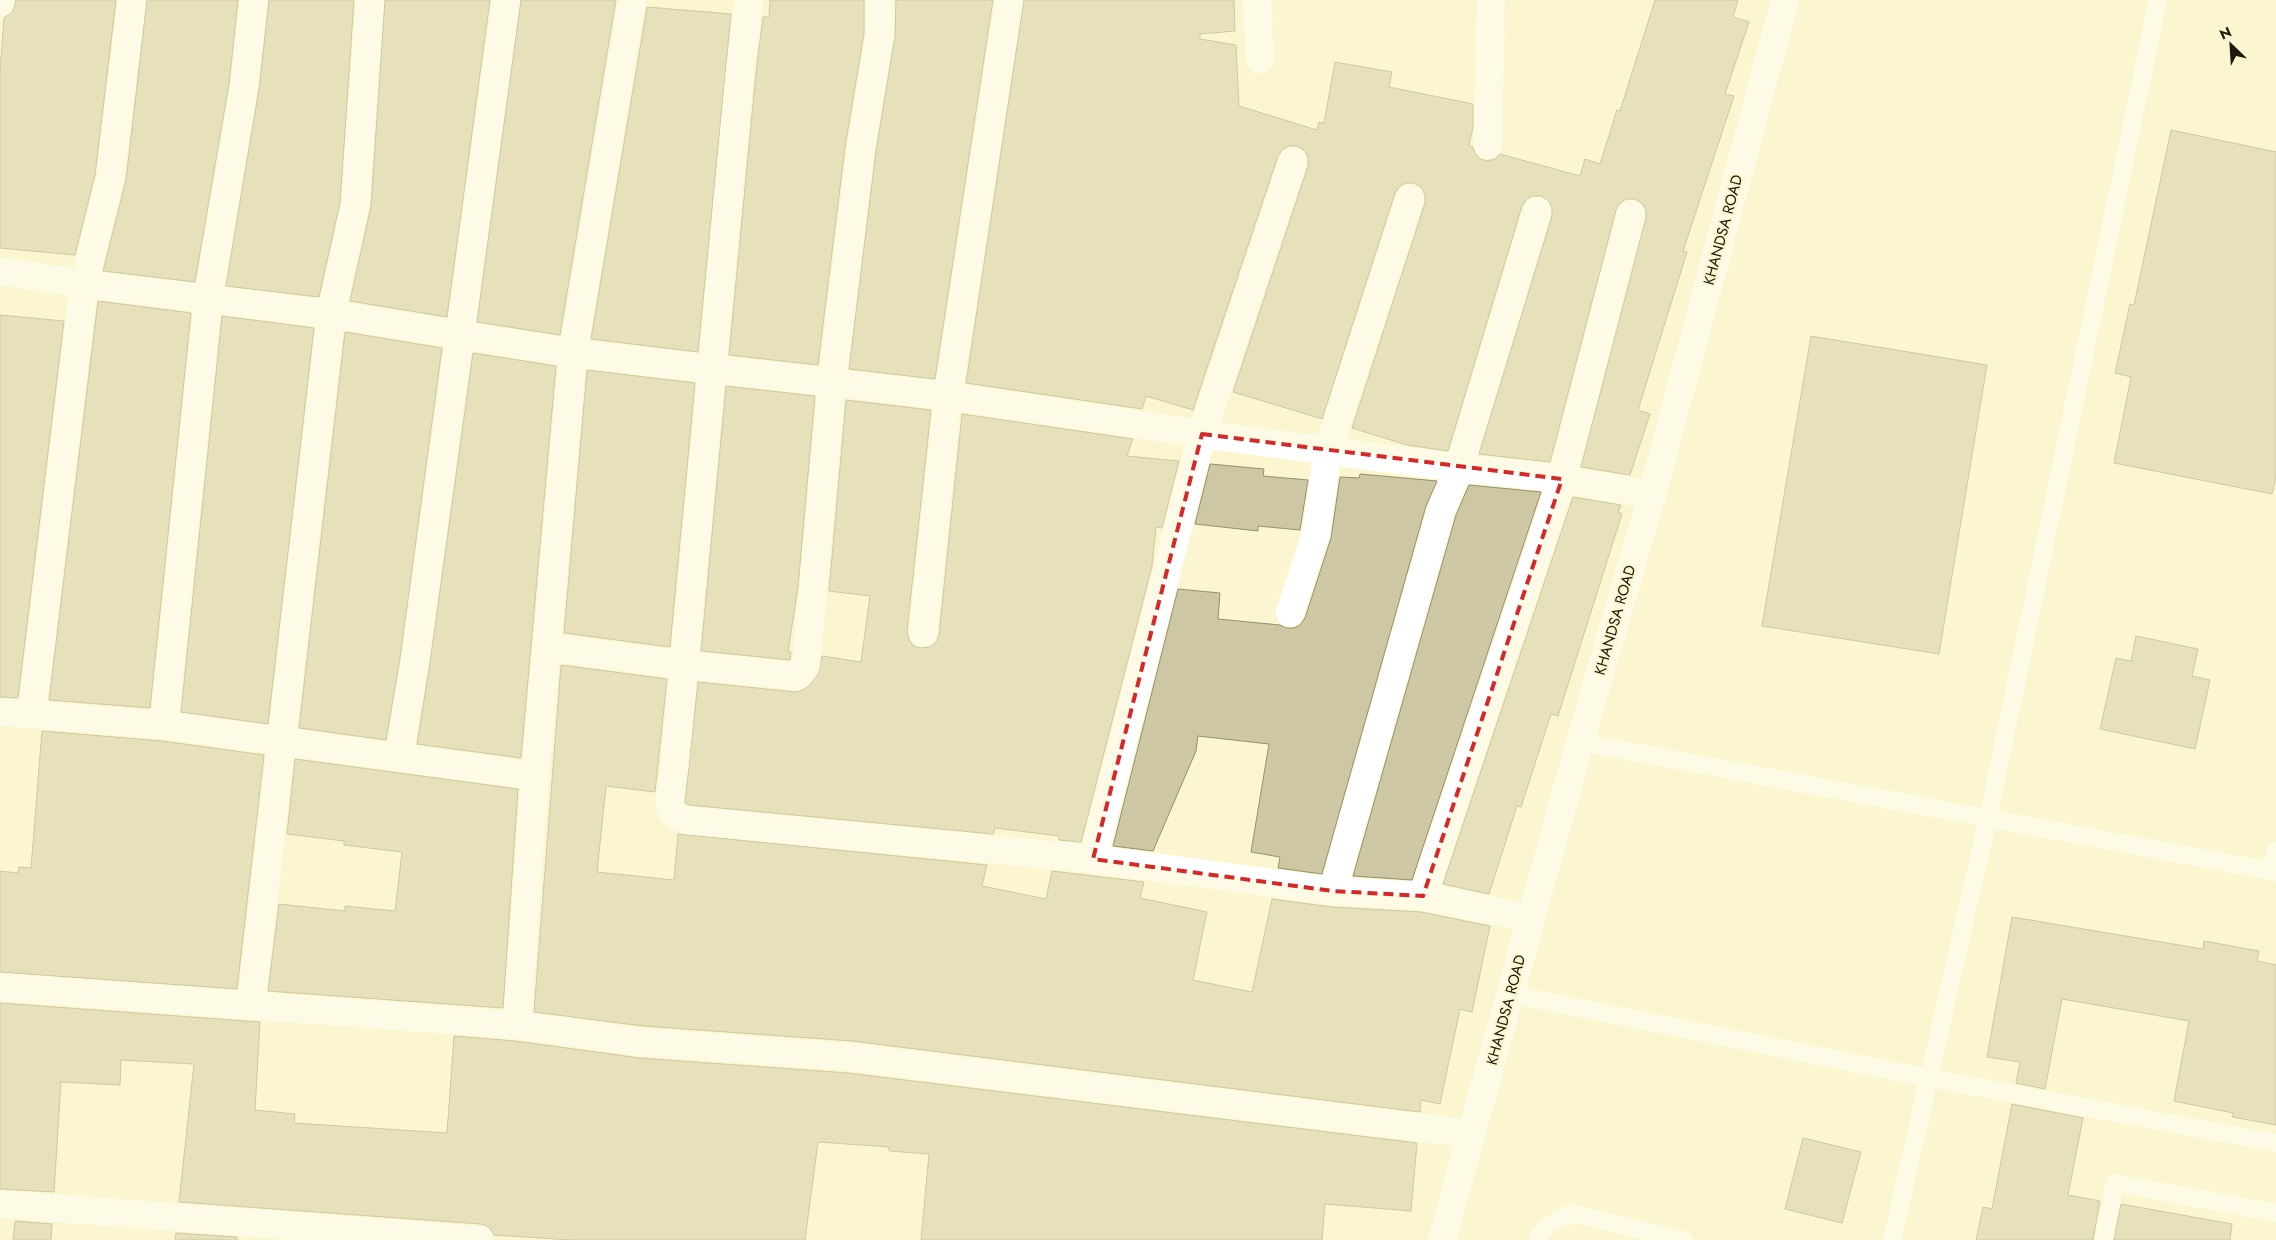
<svg xmlns="http://www.w3.org/2000/svg" width="2276" height="1240" font-family="Jost,sans-serif">
<style>
.building{fill:#cdc8a3;stroke:#95906d}
.lines{fill:none;stroke-linecap:round;stroke-linejoin:round}
.service{stroke:#fff;stroke-width:18}
.minor{stroke:#fff;stroke-width:28}
.tertiary{stroke:#fff;stroke-width:28}
.marked{fill:none;stroke:#d62828;stroke-width:4;stroke-dasharray:10 6;stroke-linejoin:round}
.labels{text-anchor:middle;dominant-baseline:central;stroke-width:4.5;stroke-linejoin:round;paint-order:stroke}
.street-label{font-size:15px;fill:#1b190b;stroke:#fbf6d0}
</style>
<rect width="100%" height="100%" fill="#fbf6d0"/>
<!-- building -->
<g class="building">
<path d="M 16,0 L 116,0 L 95,175 L 75,255 L 0,248 L 0,71 L 4,18 L 13,11 Z"/>
<path d="M 147,0 L 238,0 L 229,84 L 195,282 L 103,271 L 126,180 Z"/>
<path d="M 269,0 L 354,0 L 340,203 L 319,297 L 226,286 L 259,89 Z"/>
<path d="M 385,0 L 490,0 L 447,317 L 350,301 L 371,206 Z"/>
<path d="M 521,0 L 616,0 L 560,335 L 477,322 Z"/>
<path d="M 770,0 L 864,0 L 864,33 L 845,147 L 818,365 L 729,355 L 756,73 L 763,17 L 769,17 Z"/>
<path d="M 896,0 L 993,0 L 935,379 L 849,369 L 876,151 L 895,36 Z"/>
<path d="M 1024,0 L 1234,0 L 1235,31 L 1200,34 L 1200,39 L 1236,45 L 1239,106 L 1317,130 L 1319,122 L 1324,123 L 1335,62 L 1392,72 L 1389,87 L 1473,104 L 1473,127 L 1469,145 L 1473,147 L 1475,153 L 1480,159 L 1488,161 L 1495,159 L 1500,154 L 1580,176 L 1585,159 L 1600,164 L 1617,110 L 1620,111 L 1655,0 L 1738,0 L 1733,17 L 1749,22 L 1725,94 L 1734,96 L 1683,251 L 1687,252 L 1638,410 L 1650,414 L 1630,475 L 1581,467 L 1646,218 L 1646,210 L 1642,203 L 1634,199 L 1626,199 L 1620,203 L 1616,210 L 1550,462 L 1479,454 L 1552,216 L 1552,208 L 1549,201 L 1541,196 L 1533,196 L 1527,199 L 1522,206 L 1448,451 L 1407,445 L 1352,428 L 1425,203 L 1425,195 L 1422,188 L 1414,183 L 1406,183 L 1400,186 L 1395,193 L 1322,419 L 1233,392 L 1308,166 L 1308,158 L 1305,151 L 1297,146 L 1289,146 L 1283,149 L 1278,156 L 1193,410 L 1146,396 L 1142,409 L 966,383 Z"/>
<path d="M 647,7 L 731,14 L 698,352 L 591,339 Z"/>
<path d="M 2171,130 L 2276,152 L 2276,477 L 2272,494 L 2114,463 L 2131,377 L 2115,373 L 2130,304 L 2134,305 Z"/>
<path d="M 98,301 L 191,313 L 150,708 L 49,700 Z"/>
<path d="M 0,315 L 64,321 L 18,698 L 0,697 Z"/>
<path d="M 222,316 L 314,328 L 268,724 L 181,712 Z"/>
<path d="M 345,332 L 442,348 L 400,658 L 386,740 L 299,728 Z"/>
<path d="M 1811,336 L 1987,365 L 1939,654 L 1762,626 Z"/>
<path d="M 473,353 L 556,366 L 521,758 L 417,744 L 430,663 Z"/>
<path d="M 587,370 L 695,383 L 670,647 L 564,633 Z"/>
<path d="M 726,386 L 815,396 L 798,587 L 788,652 L 791,652 L 790,660 L 701,651 Z"/>
<path d="M 846,400 L 931,410 L 907,631 L 909,640 L 914,646 L 921,648 L 930,647 L 936,642 L 939,635 L 962,414 L 1133,439 L 1127,456 L 1179,461 L 1162,528 L 1156,527 L 1152,566 L 1081,842 L 1059,840 L 1059,836 L 995,828 L 993,834 L 689,805 L 685,803 L 698,682 L 796,692 L 803,690 L 809,686 L 818,675 L 822,656 L 861,662 L 870,596 L 829,591 Z"/>
<path d="M 1210,464 L 1264,469 L 1263,476 L 1308,480 L 1300,530 L 1258,526 L 1258,531 L 1195,524 Z"/>
<path d="M 1360,474 L 1437,481 L 1426,506 L 1322,874 L 1278,868 L 1280,857 L 1251,852 L 1269,744 L 1198,736 L 1196,751 L 1153,851 L 1113,846 L 1178,589 L 1220,593 L 1218,619 L 1280,625 L 1286,628 L 1294,628 L 1300,625 L 1305,618 L 1331,538 L 1340,477 L 1359,478 Z"/>
<path d="M 1469,485 L 1541,492 L 1412,880 L 1353,876 L 1456,515 Z"/>
<path d="M 1573,497 L 1621,505 L 1618,512 L 1622,514 L 1558,716 L 1551,714 L 1521,807 L 1517,806 L 1489,894 L 1443,884 Z"/>
<path d="M 2136,636 L 2198,649 L 2192,676 L 2210,680 L 2195,749 L 2100,729 L 2116,658 L 2131,661 Z"/>
<path d="M 561,665 L 667,679 L 655,792 L 606,786 L 597,872 L 674,880 L 678,834 L 987,865 L 982,886 L 1046,899 L 1052,871 L 1144,882 L 1140,898 L 1207,912 L 1193,980 L 1252,992 L 1272,899 L 1332,907 L 1421,912 L 1490,926 L 1472,1012 L 1460,1009 L 1440,1104 L 1421,1100 L 1420,1112 L 852,1041 L 643,1026 L 534,1012 Z"/>
<path d="M 42,731 L 162,741 L 264,755 L 237,989 L 0,972 L 0,871 L 18,873 L 19,867 L 31,868 Z"/>
<path d="M 295,759 L 518,789 L 503,1008 L 268,991 L 279,904 L 345,911 L 345,906 L 395,911 L 402,852 L 344,845 L 344,841 L 287,834 Z"/>
<path d="M 2012,917 L 2203,949 L 2204,941 L 2259,951 L 2257,961 L 2276,965 L 2276,1125 L 2232,1117 L 2233,1113 L 2174,1101 L 2189,1021 L 2062,999 L 2045,1089 L 2016,1083 L 2020,1062 L 1987,1057 Z"/>
<path d="M 0,1003 L 260,1022 L 255,1110 L 295,1114 L 294,1123 L 447,1133 L 454,1036 L 515,1041 L 640,1058 L 848,1073 L 1417,1143 L 1411,1211 L 1325,1204 L 1322,1240 L 921,1240 L 929,1154 L 889,1151 L 889,1147 L 818,1142 L 805,1240 L 571,1240 L 494,1235 L 489,1227 L 481,1224 L 179,1202 L 194,1064 L 121,1060 L 120,1085 L 61,1082 L 54,1192 L 0,1189 Z"/>
<path d="M 2012,1104 L 2083,1118 L 2068,1195 L 2100,1201 L 2093,1240 L 1976,1240 L 1983,1207 L 1992,1209 Z"/>
<path d="M 1803,1138 L 1861,1152 L 1842,1223 L 1785,1209 Z"/>
<path d="M 2121,1204 L 2232,1224 L 2230,1240 L 2114,1240 Z"/>
<path d="M 15,1221 L 52,1224 L 51,1240 L 13,1240 Z"/>
<path d="M 176,1233 L 237,1237 L 237,1240 L 175,1240 Z"/>
</g>
<g class="lines">
<!-- service -->
<g class="service">
<path d="M 1580,742 L 2276,872"/>
<path d="M 2272,872 L 2276,851"/>
<path d="M 1510,994 L 1929,1078 L 2276,1143"/>
<path d="M 1538,1240 C 1542,1226 1559,1219 1571,1213 L 1684,1240"/>
<path d="M 1892,1240 L 1988,818 L 2158,0"/>
<path d="M 2103,1240 L 2115,1183 L 2276,1213"/>
</g>
<!-- minor -->
<g class="minor">
<path d="M 749,0 L 740,71 L 675,762 L 669,805 L 673,814 L 685,820 L 1093,859 L 1333,891 L 1423,896 L 1531,919"/>
<path d="M 1257,0 L 1260,59"/>
<path d="M 0,3 L 0,0"/>
<path d="M 1488,145 L 1491,0"/>
<path d="M 0,271 L 84,284 L 331,314 L 573,353 L 948,396 L 1202,434 L 1459,468 L 1562,479 L 1652,495"/>
<path d="M 1290,613 L 1316,533 L 1328,450 L 1410,198"/>
<path d="M 923,633 L 948,396 L 1009,0"/>
<path d="M 547,647 L 684,665 L 797,676 L 806,665 L 832,383 L 861,149 L 880,34 L 880,0"/>
<path d="M 0,712 L 164,725 L 535,776"/>
<path d="M 32,713 L 84,284 L 110,178 L 132,0"/>
<path d="M 164,725 L 208,298 L 244,86 L 254,0"/>
<path d="M 399,757 L 415,660 L 506,0"/>
<path d="M 1093,859 L 1202,434 L 1293,161"/>
<path d="M 1333,891 L 1441,510 L 1459,468 L 1537,211"/>
<path d="M 1423,896 L 1562,479 L 1631,214"/>
<path d="M 0,987 L 517,1025 L 641,1042 L 850,1057 L 1471,1134"/>
<path d="M 251,1006 L 331,314 L 355,205 L 370,0"/>
<path d="M 517,1025 L 535,776 L 573,353 L 632,0"/>
<path d="M 0,1204 L 480,1240"/>
</g>
<!-- tertiary -->
<path class="tertiary" d="M 1442,1240 L 1580,742 L 1652,495 L 1785,0"/>
</g>
<!-- marked area -->
<path d="M0 0H2276V1240H0ZM 1202,434 L 1562,479 L 1423,896 L 1333,891 L 1093,859 Z" fill="#fbf6d0" fill-opacity=".55" fill-rule="evenodd"/>
<path class="marked" d="M 1202,434 L 1562,479 L 1423,896 L 1333,891 L 1093,859 Z"/>
<g class="labels">
<!-- street labels -->
<g class="street-label">
<text transform="translate(1723 230) rotate(-75)">KHANDSA ROAD</text>
<text transform="translate(1615 620) rotate(-74)">KHANDSA ROAD</text>
<text transform="translate(1506 1010) rotate(-75)">KHANDSA ROAD</text>
</g>
</g>
<!-- north arrow -->
<g transform="translate(2231 45) rotate(335)" stroke="#fbf6d0" stroke-width="4" paint-order="stroke">
<path d="M0-4L9 19L0 12L-9 19Z" fill="#1b190b"/>
<text y="-8" font-size="14" font-weight="bold" text-anchor="middle" fill="#1b190b">N</text>
</g>
</svg>
